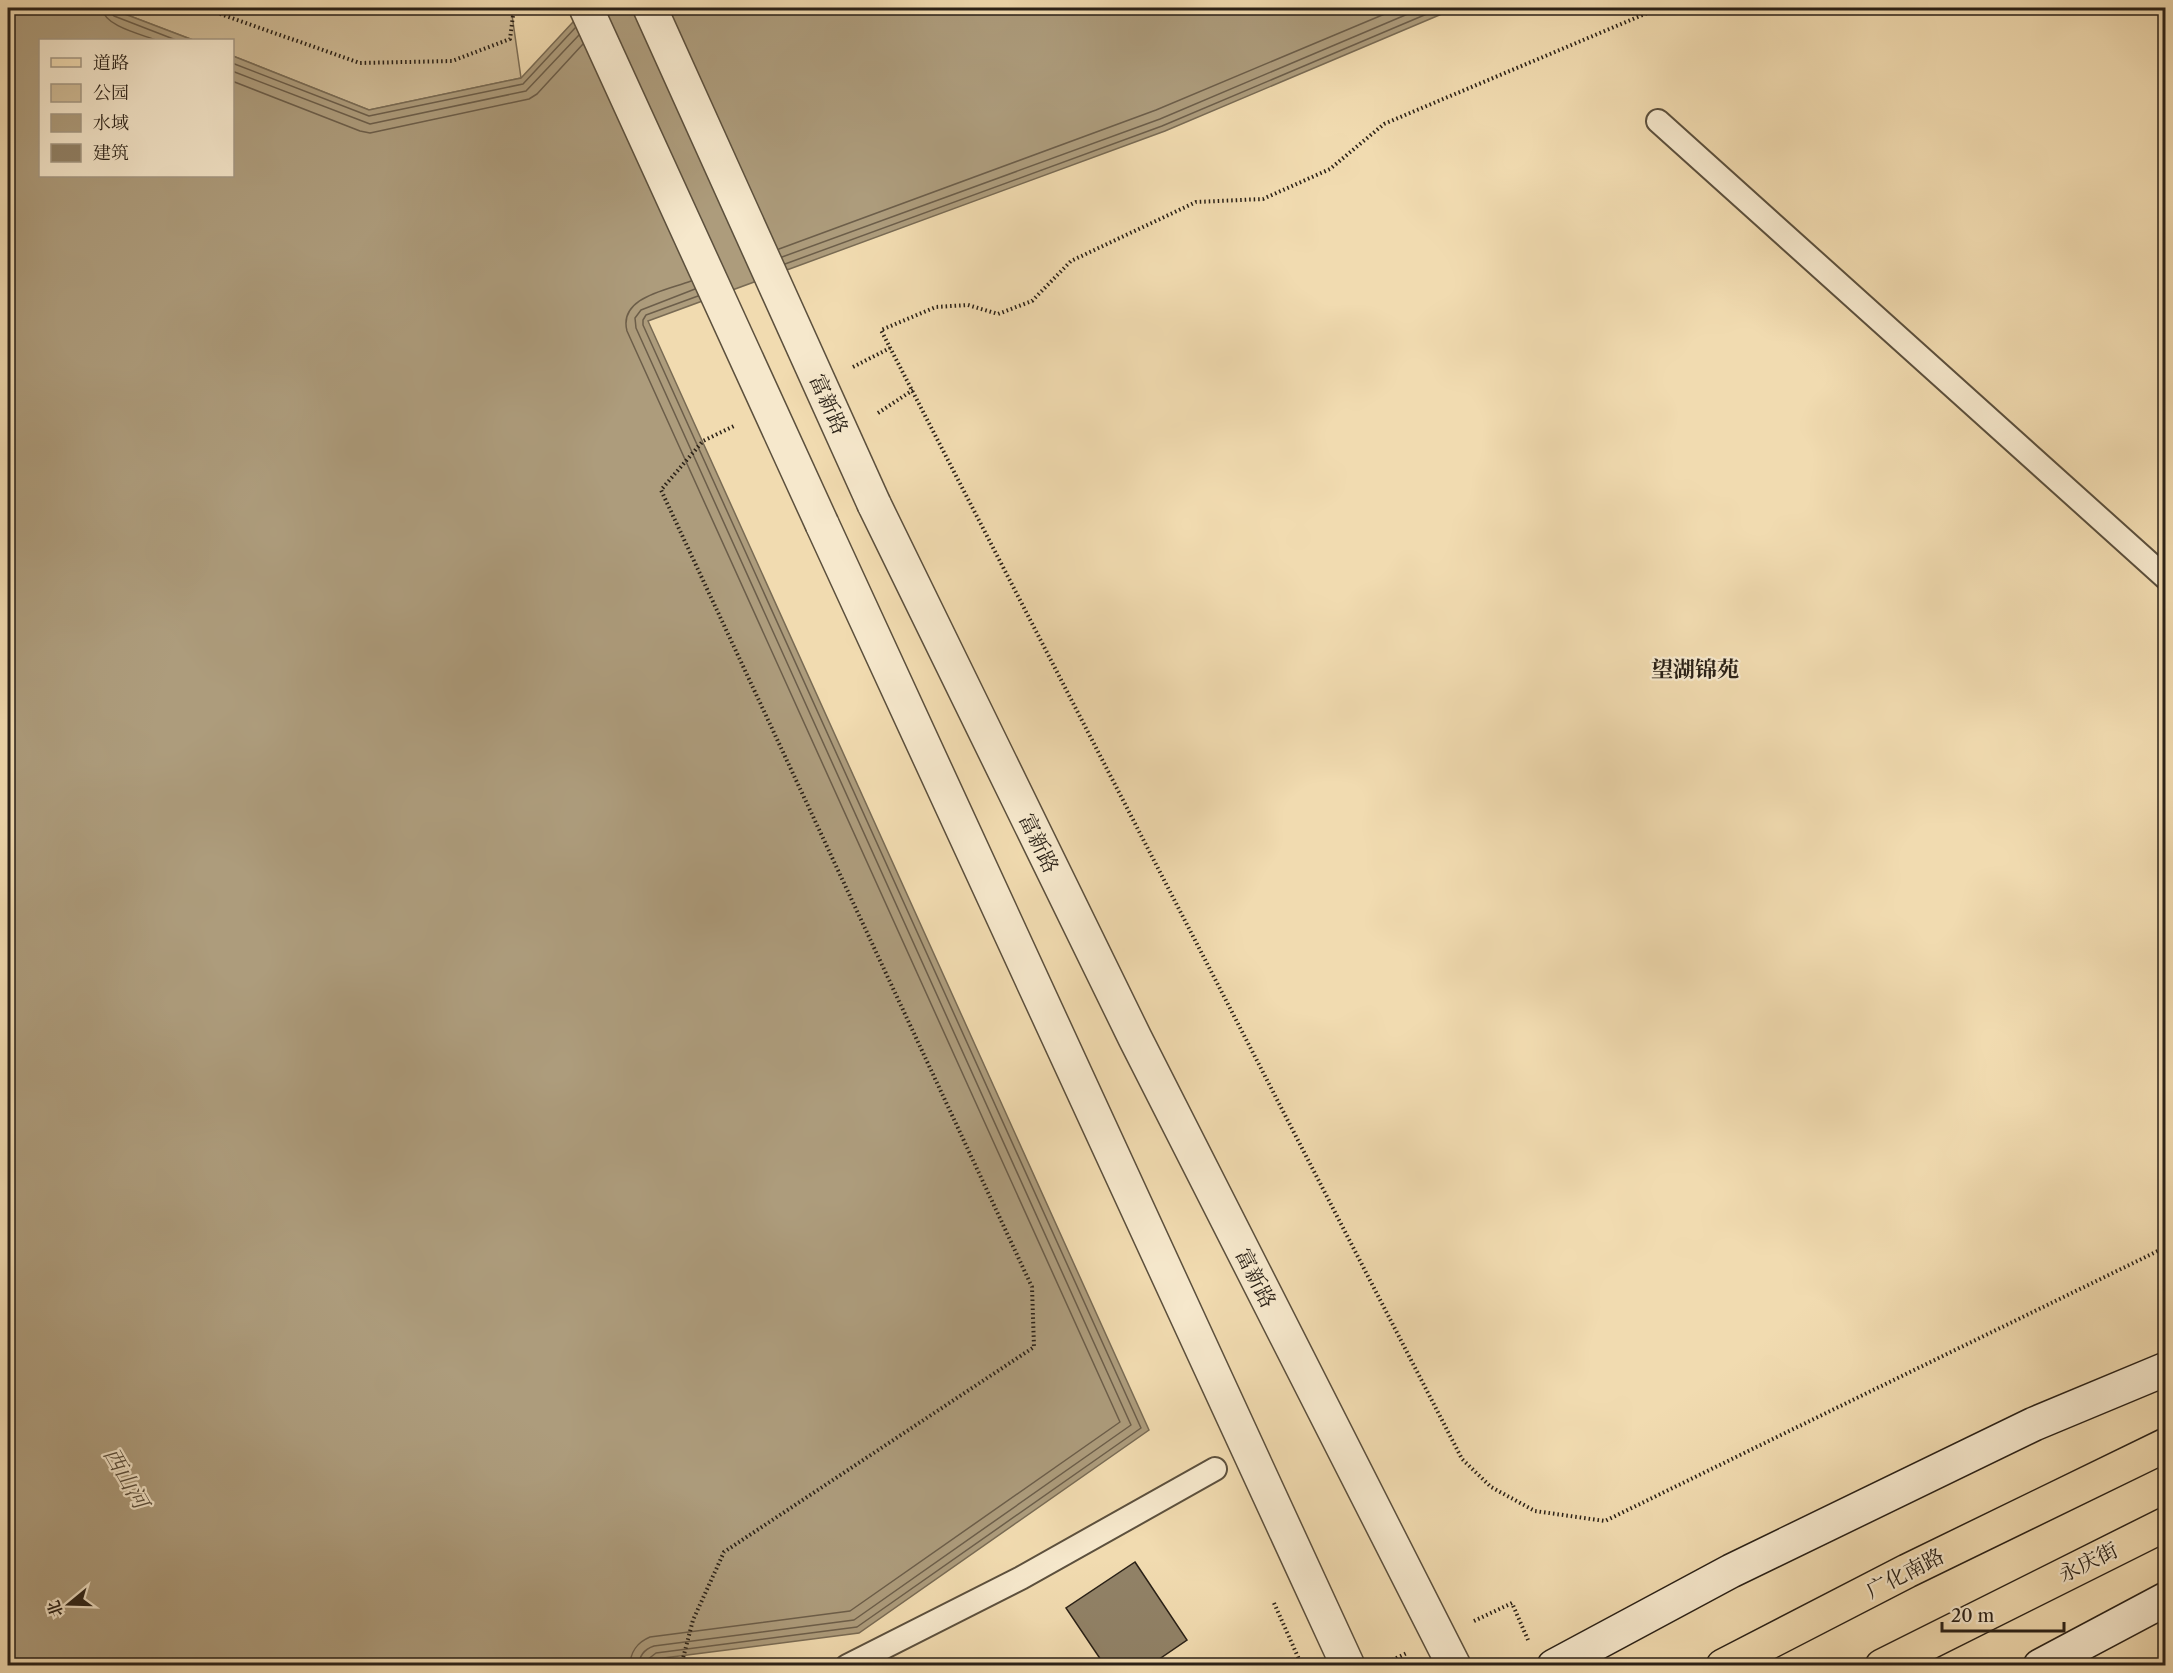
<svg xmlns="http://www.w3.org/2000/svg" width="2173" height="1673" font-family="'Libre Caslon Text','Noto Serif SC',serif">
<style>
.green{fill:#cfbb96;stroke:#7c6e56;stroke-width:1.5}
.water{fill:#ad9c7c;stroke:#796b54;stroke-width:1.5}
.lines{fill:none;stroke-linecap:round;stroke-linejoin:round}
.shore{stroke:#6c5e4a;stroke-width:1.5}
.building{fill:#918267;stroke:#2a2117;stroke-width:1.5}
.service-casing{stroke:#5c503d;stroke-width:26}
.tertiary-casing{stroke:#5c503d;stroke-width:36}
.secondary-casing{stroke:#2a2117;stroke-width:36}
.primary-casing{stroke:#2a2117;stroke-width:36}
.path{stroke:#2a2117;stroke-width:4;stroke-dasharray:1.5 3;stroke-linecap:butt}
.service{stroke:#f6e8cc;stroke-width:22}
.tertiary{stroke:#f6e8cc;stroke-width:33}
.secondary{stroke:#f6e8cc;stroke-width:33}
.primary{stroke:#f1dbb0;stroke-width:33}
.tertiary-bridge-casing{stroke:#5c503d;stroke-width:36;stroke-linecap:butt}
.tertiary-bridge{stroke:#f6e8cc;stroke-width:33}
.labels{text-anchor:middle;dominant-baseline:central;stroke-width:4.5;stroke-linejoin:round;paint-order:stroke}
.street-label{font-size:21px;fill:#2a2117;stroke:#f6e8cc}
.neighbourhood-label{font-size:22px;font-weight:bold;fill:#2a2117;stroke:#f6e8cc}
.water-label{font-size:22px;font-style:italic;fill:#584c3a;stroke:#f6e8cc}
</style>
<rect width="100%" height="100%" fill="#f1dbb0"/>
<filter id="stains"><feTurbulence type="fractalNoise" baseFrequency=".00333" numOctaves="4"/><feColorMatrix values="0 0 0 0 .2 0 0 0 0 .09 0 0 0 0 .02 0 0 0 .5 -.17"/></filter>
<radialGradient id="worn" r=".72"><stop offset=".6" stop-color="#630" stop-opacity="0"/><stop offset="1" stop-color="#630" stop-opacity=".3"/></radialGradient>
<!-- green -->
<path class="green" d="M 109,8 L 511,8 L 521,78 L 369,110 L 233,56 L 232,40 L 193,40 Z"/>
<!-- water -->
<path class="water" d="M 8,8 L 109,8 L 193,40 L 40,40 L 40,176 L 232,176 L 233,56 L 369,110 L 521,78 L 586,8 L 1456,8 L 1165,131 L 648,321 L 1149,1430 L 859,1633 L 656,1659 L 650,1666 L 8,1666 Z"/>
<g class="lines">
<!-- shore -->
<g class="shore">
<path d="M 102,8 C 104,26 140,34 156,40"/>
<path d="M 110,8 L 110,12 L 114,16 L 176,40"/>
<path d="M 232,63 L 369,116 L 523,84 L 575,28"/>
<path d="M 232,71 L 370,124 L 526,91 L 579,35"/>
<path d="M 232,81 L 360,131 L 370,133 L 529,99 L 537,94 L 583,44"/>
<path d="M 779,249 L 1156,110 L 1399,8"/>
<path d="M 782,257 L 1160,119 L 1422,8"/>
<path d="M 785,264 L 1162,126 L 1441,8"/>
<path d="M 630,1666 C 630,1652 638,1642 650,1637 L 850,1611 L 1120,1422 L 627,331 C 618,297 668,290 691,281"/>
<path d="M 639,1666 C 639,1656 645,1649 654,1646 L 854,1620 L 1131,1425 L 636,328 L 635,318 L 641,310 L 695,289"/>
<path d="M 646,1666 L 647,1660 L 656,1653 L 857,1627 L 1141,1428 L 643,325 L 643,320 L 646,315 L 698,296"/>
</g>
</g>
<!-- building -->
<path class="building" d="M 1135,1562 L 1187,1640 L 1149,1666 L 1105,1666 L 1066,1608 Z"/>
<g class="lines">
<defs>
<g id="service">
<path d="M 1658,121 L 2166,578"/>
<path d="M 847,1666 L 1021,1578 L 1215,1469"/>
</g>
<g id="tertiary">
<path d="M 874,504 L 1135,1038 L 1454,1666"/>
<path d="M 822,524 L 1348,1666"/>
</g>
<g id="secondary">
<path d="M 1554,1666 L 1731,1571 L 2034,1424 L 2166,1369"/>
<path d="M 2040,1666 L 2166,1599"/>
</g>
<g id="primary">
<path d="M 1723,1666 L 1907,1571 L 2166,1445"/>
<path d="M 1882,1666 L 2166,1524"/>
</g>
</defs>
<!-- service casing -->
<use href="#service" class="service-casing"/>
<!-- tertiary casing -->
<use href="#tertiary" class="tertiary-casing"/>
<!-- secondary casing -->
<use href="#secondary" class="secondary-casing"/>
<!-- primary casing -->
<use href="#primary" class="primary-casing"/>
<!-- path -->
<g class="path">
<path d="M 203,8 L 360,63 L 452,61 L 510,39 L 514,8"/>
<path d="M 1659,8 L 1384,124 L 1330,169 L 1263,199 L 1196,202 L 1071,261 L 1032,301 L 998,314 L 968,305 L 936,307 L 881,330 L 1462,1459 L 1491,1487 L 1535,1511 L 1605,1521 L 2166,1247"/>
<path d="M 853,367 L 890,348"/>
<path d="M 878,413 L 913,390"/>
<path d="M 1274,1603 L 1302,1666"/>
<path d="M 1474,1621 L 1512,1603 L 1528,1640"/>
<path d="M 1384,1664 L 1407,1653"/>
<path d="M 681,1666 L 693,1620 L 724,1552 L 1034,1347 L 1032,1287 L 661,490 L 703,441 L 736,425"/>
</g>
<!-- service -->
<use href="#service" class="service"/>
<!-- tertiary -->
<use href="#tertiary" class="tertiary"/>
<!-- secondary -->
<use href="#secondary" class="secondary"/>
<!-- primary -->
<use href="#primary" class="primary"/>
<defs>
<g id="tertiary-bridge">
<path d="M 586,8 L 822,524"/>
<path d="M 650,8 L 874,504"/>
</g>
</defs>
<!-- tertiary-bridge casing -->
<use href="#tertiary-bridge" class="tertiary-bridge-casing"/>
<!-- tertiary-bridge -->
<use href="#tertiary-bridge" class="tertiary-bridge"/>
</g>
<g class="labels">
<!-- street labels -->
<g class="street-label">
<text transform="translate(829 404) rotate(66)">富新路</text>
<text transform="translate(1039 843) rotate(64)">富新路</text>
<text transform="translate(1256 1278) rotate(63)">富新路</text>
<text transform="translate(2088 1562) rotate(-26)">永庆街</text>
<text transform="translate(1905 1573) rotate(-27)">广化南路</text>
</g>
<!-- neighbourhood labels -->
<g class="neighbourhood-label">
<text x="1695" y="669">望湖锦苑</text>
</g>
<!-- water labels -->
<g class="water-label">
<text transform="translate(126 1478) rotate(60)">西山河</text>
</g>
</g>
<!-- margin -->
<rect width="2173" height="1673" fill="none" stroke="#f1dbb0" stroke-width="30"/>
<rect x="9" y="9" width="2155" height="1655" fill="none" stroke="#2a2117" stroke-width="3"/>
<rect x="15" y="15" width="2143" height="1643" fill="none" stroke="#2a2117" stroke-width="1.5"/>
<!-- legend -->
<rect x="39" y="39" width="195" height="138" fill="#f6e8cc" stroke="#a49884" stroke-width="1.5"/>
<rect x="51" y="58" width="30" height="9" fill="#f1dbb0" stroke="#a49884" stroke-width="1.5"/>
<text x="93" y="69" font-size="18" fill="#2a2117">道路</text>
<rect x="51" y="84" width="30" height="18" fill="#cfbb96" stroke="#a49884" stroke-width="1.5"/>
<text x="93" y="99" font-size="18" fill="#2a2117">公园</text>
<rect x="51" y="114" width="30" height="18" fill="#ad9c7c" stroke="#a49884" stroke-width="1.5"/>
<text x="93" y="129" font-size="18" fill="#2a2117">水域</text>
<rect x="51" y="144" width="30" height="18" fill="#918267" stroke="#a49884" stroke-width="1.5"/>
<text x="93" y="159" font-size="18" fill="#2a2117">建筑</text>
<!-- north arrow -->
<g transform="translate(69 1604) rotate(251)" stroke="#f6e8cc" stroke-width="4.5" paint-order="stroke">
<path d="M0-4.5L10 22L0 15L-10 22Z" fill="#2a2117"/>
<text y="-9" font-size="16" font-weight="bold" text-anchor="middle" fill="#2a2117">北</text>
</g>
<!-- scale -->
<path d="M1942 1622v9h122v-9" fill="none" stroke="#2a2117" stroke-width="3"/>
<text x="1951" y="1622" font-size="18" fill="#2a2117" stroke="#f6e8cc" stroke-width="4.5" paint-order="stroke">20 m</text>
<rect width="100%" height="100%" filter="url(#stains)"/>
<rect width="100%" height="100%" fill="url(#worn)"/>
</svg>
